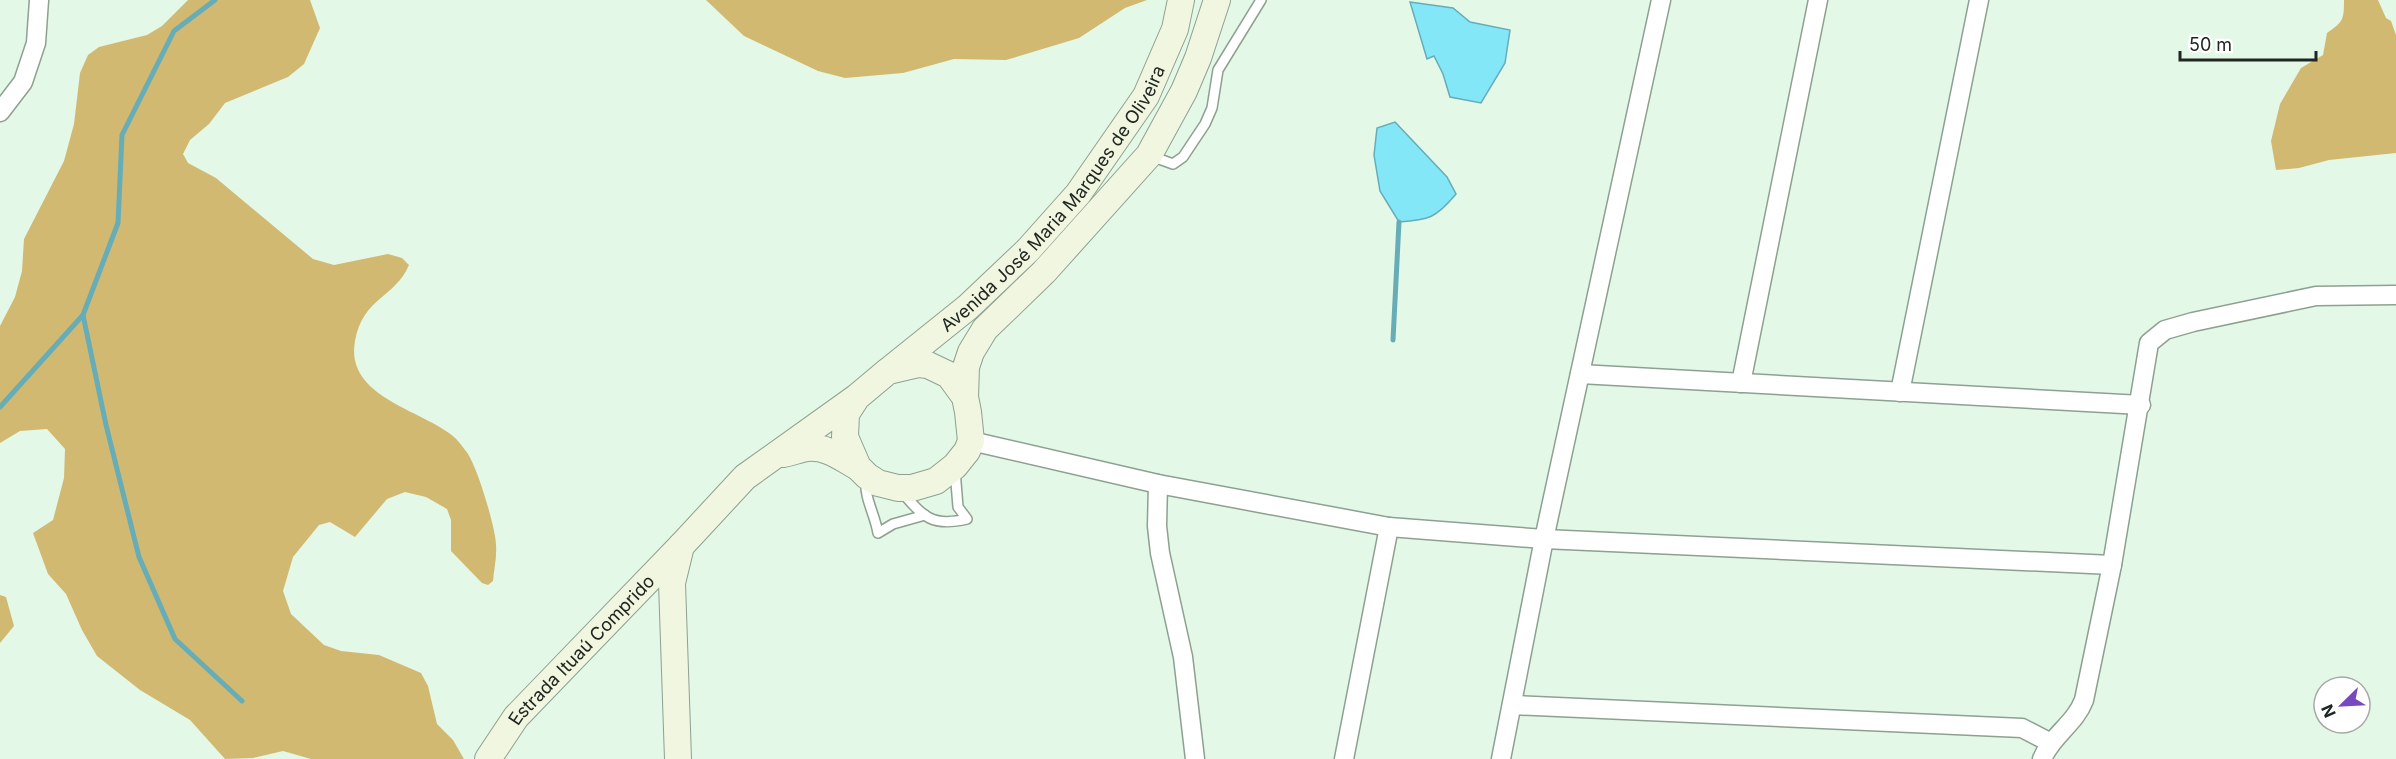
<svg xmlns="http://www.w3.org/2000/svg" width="2396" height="759" font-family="Inter,sans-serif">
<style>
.forest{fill:#d1b971}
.water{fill:#84e7f8;stroke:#66adb8;stroke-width:1.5}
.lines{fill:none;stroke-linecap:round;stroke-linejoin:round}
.stream{stroke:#66adb8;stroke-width:5}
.lane-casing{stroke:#8ea091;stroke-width:12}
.street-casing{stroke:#8ea091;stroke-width:21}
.secondary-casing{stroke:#8ea091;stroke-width:28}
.lane{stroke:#fff;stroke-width:9}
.street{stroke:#fff;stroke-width:18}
.secondary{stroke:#f0f6e0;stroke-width:26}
.labels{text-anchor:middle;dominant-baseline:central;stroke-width:5;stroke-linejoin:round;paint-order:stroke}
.street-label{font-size:18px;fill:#202721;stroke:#fff}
</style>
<rect width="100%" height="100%" fill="#e4f8e8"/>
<!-- forest -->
<g class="forest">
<path d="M 188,0 L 310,0 L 320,28 L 304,64 L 288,77 L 225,103 L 209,124 L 190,140 L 183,154 L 188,163 L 216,178 L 313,259 L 334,265 L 388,254 L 402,258 L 409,265 C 395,298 363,297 355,341 C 345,395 417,409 449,433 C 455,437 461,444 465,450 C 476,461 496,529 496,545 C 497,557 494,569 493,581 L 488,585 L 482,583 L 451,551 L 451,520 L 447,509 L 426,497 L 405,492 L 387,499 L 355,537 L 330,522 L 319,525 L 293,557 L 283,591 L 291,614 L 324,645 L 341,651 L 379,655 L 421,673 L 428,686 L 437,724 L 453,740 L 464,759 L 311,759 L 283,751 L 253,758 L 225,759 L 190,720 L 140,690 L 97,656 L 82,630 L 66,594 L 48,574 L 33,533 L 53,520 L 64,478 L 65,449 L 47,429 L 20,431 L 0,443 L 0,326 L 15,297 L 22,271 L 24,239 L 64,161 L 74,124 L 80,73 L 88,55 L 99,47 L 147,35 L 162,26 Z"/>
<path d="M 706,0 L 1147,0 L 1125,8 L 1079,38 L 1006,60 L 954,59 L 903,73 L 845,78 L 818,71 L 744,36 Z"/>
<path d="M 2344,0 L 2378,0 L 2386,18 L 2391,21 L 2396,35 L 2396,153 L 2329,160 L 2299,168 L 2276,170 L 2271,141 L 2280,104 L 2301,68 L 2323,55 L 2327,33 C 2343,22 2344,20 2344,0 Z"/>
<path d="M 0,595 L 6,597 L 14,626 L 0,643 Z"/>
</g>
<!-- water -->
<g class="water">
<path d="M 1410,2 L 1453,8 L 1470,22 L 1510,30 L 1505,63 L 1481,103 L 1450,97 L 1443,74 L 1434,56 L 1427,59 Z"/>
<path d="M 1395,122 L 1447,177 L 1456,194 C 1436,218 1429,220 1399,222 L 1380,191 L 1374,155 L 1377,128 Z"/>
</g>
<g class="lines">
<!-- stream -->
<g class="stream">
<path d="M 83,315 L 106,425 L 139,557 L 175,639 L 242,701"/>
<path d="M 1393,340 L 1399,222"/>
<path d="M 0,407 L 83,315 L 118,223 L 122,135 L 174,31 L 215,0"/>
</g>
<defs>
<g id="lane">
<path d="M 1151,156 L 1173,164 L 1183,157 L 1205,124 L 1212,108 L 1218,70 L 1261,0"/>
<path d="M 866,480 C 864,497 875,515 878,533 L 893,524 L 925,515"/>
<path d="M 902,492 C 924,518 933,527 967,519 L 958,507 L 955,470"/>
</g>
<g id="street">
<path d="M 0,112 L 23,82 L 36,43 L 39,0"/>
<path d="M 1580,374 L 2141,405"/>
<path d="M 1741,383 L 1818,0"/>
<path d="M 1900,392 L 1979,0"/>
<path d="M 971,441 L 1158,484 L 1389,527 L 1544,539 L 2112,565"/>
<path d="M 1158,484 L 1157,526 L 1160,553 L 1183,657 L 1195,759"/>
<path d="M 1512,705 L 2022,728 L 2051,743"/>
<path d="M 1344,759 L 1389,527"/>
<path d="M 1501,759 L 1544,539 L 1661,0"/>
<path d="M 2042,759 C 2052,735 2075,724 2084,700 L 2112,565 L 2149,343 L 2165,330 L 2193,322 L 2316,296 L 2396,295"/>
</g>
<g id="secondary">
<path id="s1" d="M 892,368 L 968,307 L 1028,250 L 1078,194 L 1146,96 L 1175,29 L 1181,0"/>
<path d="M 965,397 L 966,367 L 971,352 L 985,329 L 1044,272 L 1149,155 L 1184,91 L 1198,58 L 1217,0"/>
<path d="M 783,454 C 791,453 799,449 807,448 C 827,446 841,458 858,467"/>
<path id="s2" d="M 488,759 L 516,717 L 681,546"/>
<path d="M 678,759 L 672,583 L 681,546 L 745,477 L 857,397 L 888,371 L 918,364 L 928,365 L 949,375 L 965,397 L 968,412 L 971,441 L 967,451 L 955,466 L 936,481 L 912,488 L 898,488 L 878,483 L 867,476 L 858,467 L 845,437 L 846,414 L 857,397"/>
</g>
</defs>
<!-- lane casing -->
<use href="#lane" class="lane-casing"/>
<!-- street casing -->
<use href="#street" class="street-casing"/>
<!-- secondary casing -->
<use href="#secondary" class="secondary-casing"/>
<!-- lane -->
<use href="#lane" class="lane"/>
<!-- street -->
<use href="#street" class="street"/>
<!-- secondary -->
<use href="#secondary" class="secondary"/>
</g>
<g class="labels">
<!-- street labels -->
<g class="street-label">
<text stroke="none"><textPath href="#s1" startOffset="236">Avenida José Maria Marques de Oliveira</textPath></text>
<text stroke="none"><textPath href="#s2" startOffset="144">Estrada Ituaú Comprido</textPath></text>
</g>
</g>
<!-- north arrow -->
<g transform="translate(2342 705) rotate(246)"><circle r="28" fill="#ffffff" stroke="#a6a9a6" stroke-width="1.5"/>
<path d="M0-4.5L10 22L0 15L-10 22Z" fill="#7948c0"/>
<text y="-9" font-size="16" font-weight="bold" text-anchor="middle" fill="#202721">N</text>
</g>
<!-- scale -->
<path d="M2180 51v9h136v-9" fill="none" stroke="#202721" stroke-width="3"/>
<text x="2189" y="51" font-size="18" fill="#202721" stroke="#ffffff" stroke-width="4.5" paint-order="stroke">50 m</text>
</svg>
